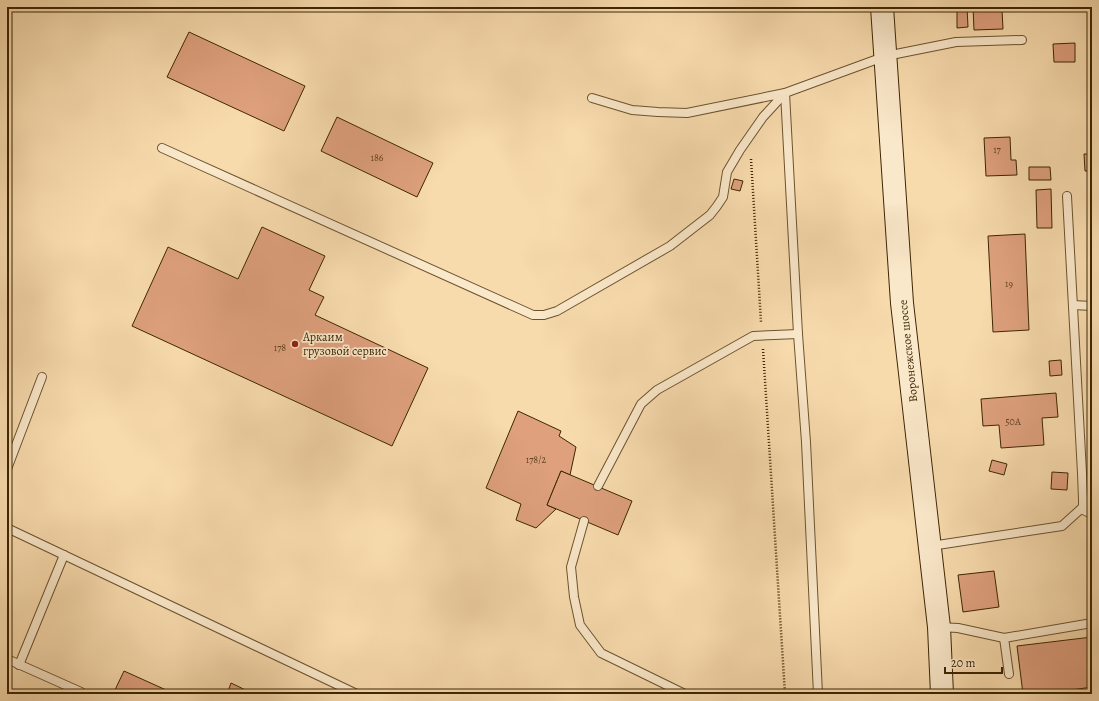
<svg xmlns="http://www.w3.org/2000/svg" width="1099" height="701" font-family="Alegreya,serif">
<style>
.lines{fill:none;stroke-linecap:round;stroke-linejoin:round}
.stream{stroke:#787f6c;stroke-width:5.5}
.building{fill:#dea07d;stroke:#3d2604}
.lane-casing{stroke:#6c532e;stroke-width:10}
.secondary-casing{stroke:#3d2604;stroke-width:24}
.path{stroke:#3d2604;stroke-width:2.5;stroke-dasharray:1 2;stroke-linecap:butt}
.lane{stroke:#fae8ca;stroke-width:8}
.secondary{stroke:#fae8ca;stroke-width:22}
.poi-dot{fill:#8f2418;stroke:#fae8ca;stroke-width:1.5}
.labels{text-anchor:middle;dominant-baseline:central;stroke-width:3.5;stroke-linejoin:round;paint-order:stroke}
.number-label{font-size:10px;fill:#654422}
.poi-label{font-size:12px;fill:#3d2604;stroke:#fae8ca;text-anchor:start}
.street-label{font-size:12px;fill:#3d2604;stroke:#fae8ca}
</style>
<rect width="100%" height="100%" fill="#f8dbad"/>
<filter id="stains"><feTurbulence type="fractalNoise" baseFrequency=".005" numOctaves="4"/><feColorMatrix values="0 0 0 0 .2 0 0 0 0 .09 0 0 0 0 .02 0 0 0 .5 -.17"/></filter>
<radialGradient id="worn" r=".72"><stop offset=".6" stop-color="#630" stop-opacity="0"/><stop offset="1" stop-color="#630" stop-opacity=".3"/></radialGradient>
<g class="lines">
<!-- stream -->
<path class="stream" d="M 1088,7 L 1092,15"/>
</g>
<!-- building -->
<g class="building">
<path d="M 957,7 L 967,7 L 968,27 L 957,28 Z"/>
<path d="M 973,7 L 993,7 L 993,11 L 1002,10 L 1003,29 L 974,30 Z"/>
<path d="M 189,32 L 305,86 L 284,131 L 167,77 Z"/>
<path d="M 1075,43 L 1075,62 L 1054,62 L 1053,44 Z"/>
<path d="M 337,117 L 433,163 L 417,197 L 321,151 Z"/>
<path d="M 1010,137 L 1011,160 L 1016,160 L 1017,175 L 986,176 L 984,138 Z"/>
<path d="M 1084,154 L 1092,154 L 1092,171 L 1085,171 Z"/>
<path d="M 1029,167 L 1050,167 L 1051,180 L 1029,180 Z"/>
<path d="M 734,179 L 743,181 L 740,191 L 731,189 Z"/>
<path d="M 1051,189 L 1052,228 L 1037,228 L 1036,190 Z"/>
<path d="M 262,227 L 325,256 L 309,290 L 324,297 L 315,315 L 428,368 L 392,446 L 132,326 L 168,247 L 238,279 Z"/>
<path d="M 1025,234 L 1029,330 L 993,332 L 988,236 Z"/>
<rect x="1089" y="266" width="3" height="12"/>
<path d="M 1061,360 L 1062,375 L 1050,376 L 1049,361 Z"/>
<path d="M 1056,393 L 1058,417 L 1042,418 L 1044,445 L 1001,448 L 999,425 L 983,426 L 981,399 Z"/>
<path d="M 518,411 L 561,431 L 559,436 L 576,447 L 570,475 L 561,471 L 547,505 L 556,509 L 536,528 L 516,520 L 521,504 L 486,488 Z"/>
<path d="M 992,460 L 1007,464 L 1004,475 L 989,471 Z"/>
<path d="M 561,471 L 632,501 L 618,535 L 547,505 Z"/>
<path d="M 1052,472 L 1068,473 L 1067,490 L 1051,489 Z"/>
<path d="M 994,571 L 999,607 L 963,612 L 958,575 Z"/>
<path d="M 1092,637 L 1092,687 L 1057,692 L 1057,694 L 1023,694 L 1017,646 Z"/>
<path d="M 124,671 L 175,694 L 113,694 Z"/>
<path d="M 231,683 L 254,694 L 227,694 Z"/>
</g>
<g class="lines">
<defs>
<g id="lane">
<path d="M 162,148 L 533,315 L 544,315 L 557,311 L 670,246 L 710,215 L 717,206 L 723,197 L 727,172 L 740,150 L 763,117 L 785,93 L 687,113 L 658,112 L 632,110 L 592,98"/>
<path d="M 1073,305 L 1092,306"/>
<path d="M 7,469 L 42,377"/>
<path d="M 598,486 L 641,404 L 657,390 L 753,336 L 798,334"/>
<path d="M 1081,509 L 1092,514"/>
<path d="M 584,521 L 571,567 L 574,597 L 580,625 L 601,653 L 685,694"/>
<path d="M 7,528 L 357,694"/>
<path d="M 931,546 L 1062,526 L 1083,507 L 1083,500 L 1082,473 L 1067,196"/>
<path d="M 939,627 L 958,628 L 1004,638 L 1092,623"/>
<path d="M 1004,638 L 1009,674"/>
<path d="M 7,659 L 81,692"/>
<path d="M 19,665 L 64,555"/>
<path d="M 818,694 L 806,442 L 798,334 L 785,93 L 886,56 L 956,42 L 1022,40"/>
</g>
<path id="secondary" d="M 882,7 L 902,303 L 939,627 L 942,694"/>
</defs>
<!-- lane casing -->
<use href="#lane" class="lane-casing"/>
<!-- secondary casing -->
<use href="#secondary" class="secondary-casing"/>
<!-- path -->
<g class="path">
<path d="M 751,159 L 761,322"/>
<path d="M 763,349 L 785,694"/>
</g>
<!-- lane -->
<use href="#lane" class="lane"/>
<!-- secondary -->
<use href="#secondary" class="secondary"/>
</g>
<!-- markers -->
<circle class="poi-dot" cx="295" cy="344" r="4"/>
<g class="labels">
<!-- number labels -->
<g class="number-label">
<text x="997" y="149">17</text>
<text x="377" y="157">186</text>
<text x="1009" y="283">19</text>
<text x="280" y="347">178</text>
<text x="1013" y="421">50А</text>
<text x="536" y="459">178/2</text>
</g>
<!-- poi labels -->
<g class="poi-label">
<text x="303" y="337">Аркаим<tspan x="303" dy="14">грузовой сервис</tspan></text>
</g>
<!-- street labels -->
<g class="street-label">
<text transform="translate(908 351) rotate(-96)">Воронежское шоссе</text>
</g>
</g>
<!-- margin -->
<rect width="1099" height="701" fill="none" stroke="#f8dbad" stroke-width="24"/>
<rect x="8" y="8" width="1083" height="685" fill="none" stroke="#3d2604" stroke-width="2"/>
<rect x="12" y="12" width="1075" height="677" fill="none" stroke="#3d2604"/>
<!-- scale -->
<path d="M945 667v6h57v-6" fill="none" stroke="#3d2604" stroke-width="2"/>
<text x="951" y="667" font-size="12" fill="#3d2604" stroke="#fae8ca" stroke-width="3" paint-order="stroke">20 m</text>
<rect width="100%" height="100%" filter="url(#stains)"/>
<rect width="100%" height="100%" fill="url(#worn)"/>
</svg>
